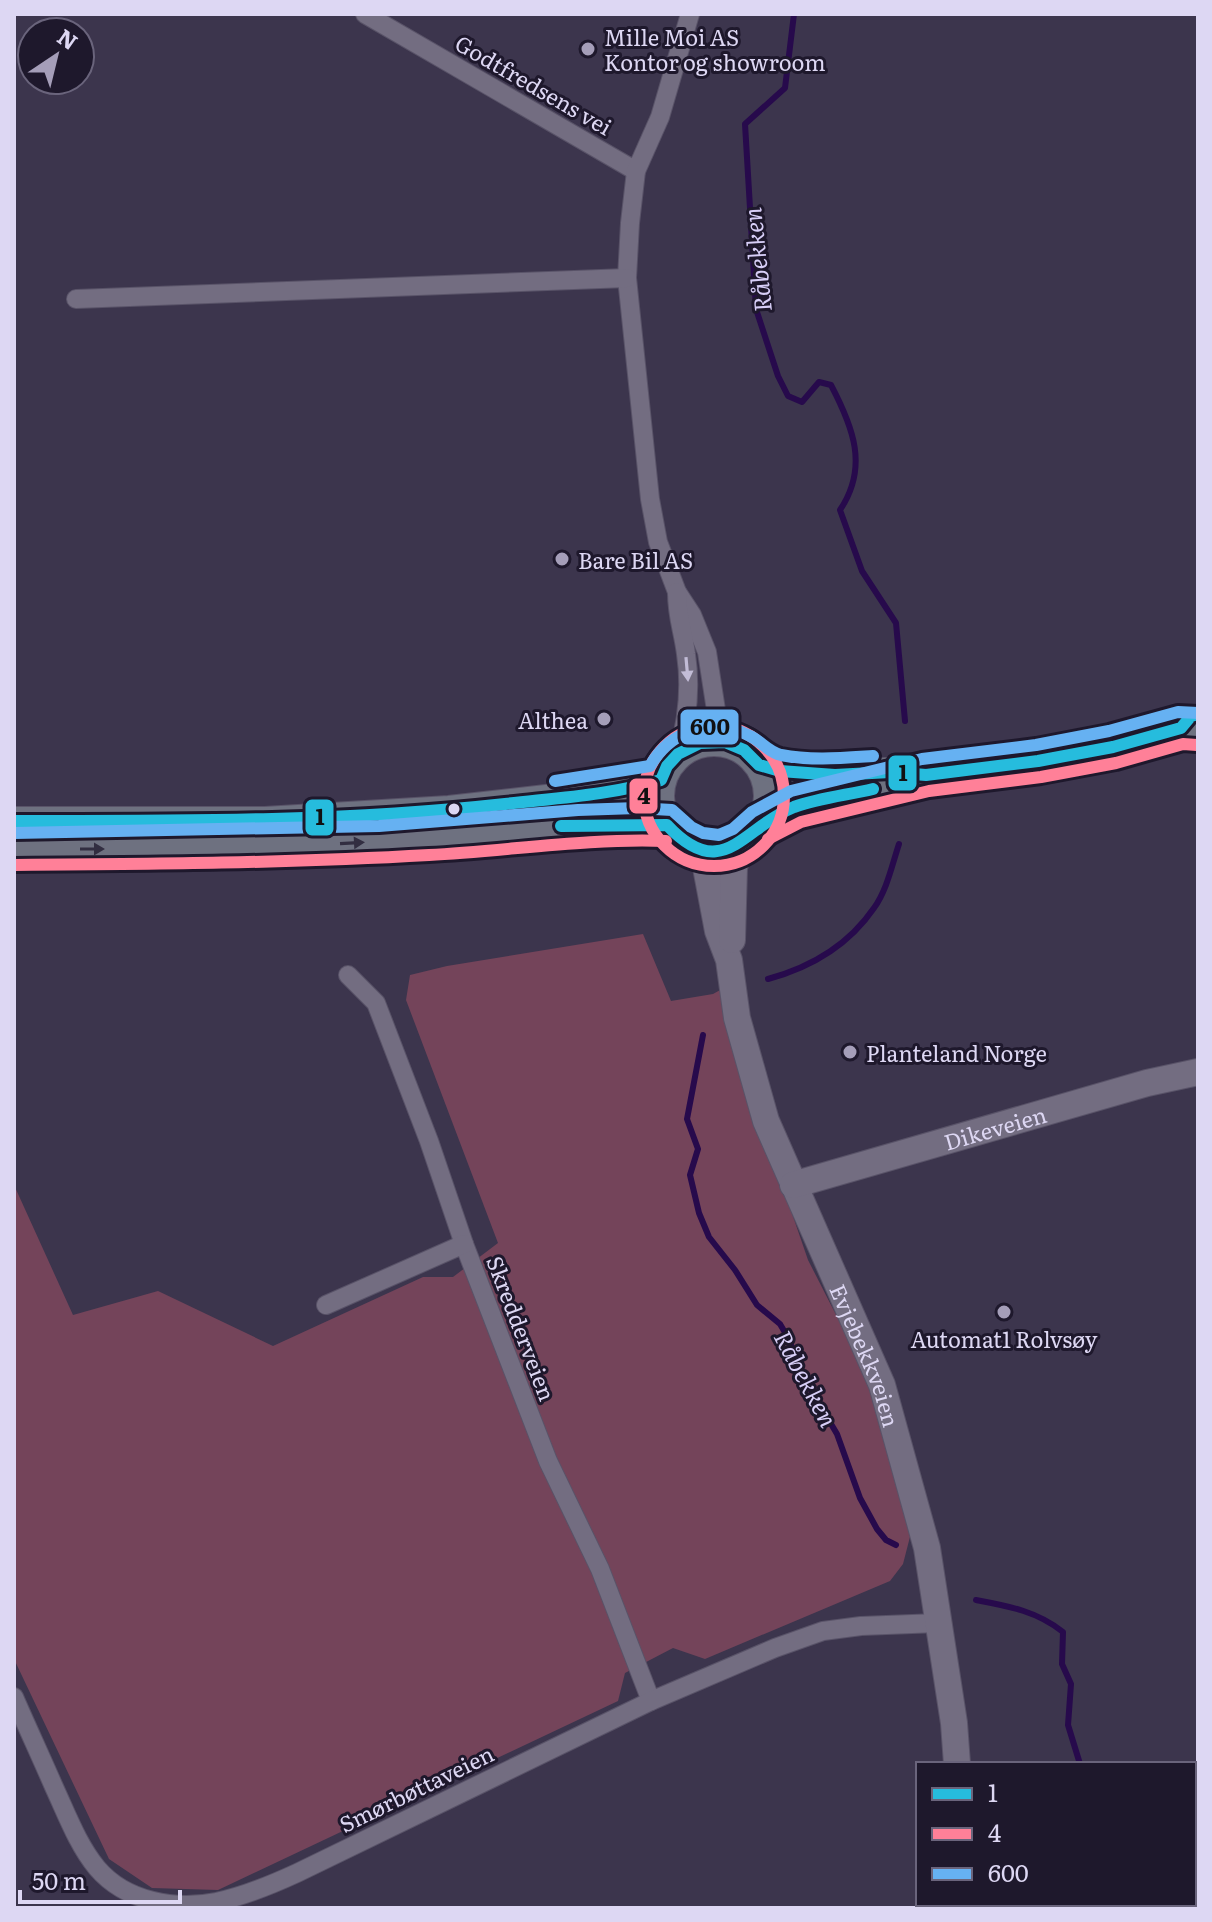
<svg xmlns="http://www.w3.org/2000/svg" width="1212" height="1922" font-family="Literata,serif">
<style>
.green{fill:#74445a}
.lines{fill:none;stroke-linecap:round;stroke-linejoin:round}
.stream{stroke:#270a4c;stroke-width:6}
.street-casing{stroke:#595368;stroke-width:20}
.secondary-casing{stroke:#595368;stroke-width:28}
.primary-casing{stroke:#595368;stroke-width:30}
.street{stroke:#736d81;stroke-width:18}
.secondary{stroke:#736d81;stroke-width:26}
.primary{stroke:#6e7180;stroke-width:28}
.bus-1-casing{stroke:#1e182c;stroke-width:18}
.bus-2-casing{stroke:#1e182c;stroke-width:18}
.bus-3-casing{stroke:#1e182c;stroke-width:18}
.bus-1{stroke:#26bcdd;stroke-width:12}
.bus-2{stroke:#ff8098;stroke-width:12}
.bus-3{stroke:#66b1f2;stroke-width:12}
.oneway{fill:#c2bcd6}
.oneway2{fill:#322e41}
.poi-dot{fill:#a59eb9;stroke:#1e182c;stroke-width:3}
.bus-dot{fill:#ddd7f3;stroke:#1e182c;stroke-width:3}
.labels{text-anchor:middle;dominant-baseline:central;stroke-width:6;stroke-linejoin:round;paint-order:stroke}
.poi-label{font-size:22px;fill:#ddd7f3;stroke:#1e182c;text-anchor:start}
.street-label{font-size:22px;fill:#ddd7f3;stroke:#1e182c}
.water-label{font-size:24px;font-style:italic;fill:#d7cef7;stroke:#1e182c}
.line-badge{stroke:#1e182c;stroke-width:3}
.pale-badge-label{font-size:22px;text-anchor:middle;font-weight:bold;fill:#111}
</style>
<rect width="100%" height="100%" fill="#3c354d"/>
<!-- green -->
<path class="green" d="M 643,934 L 671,1001 L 713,994 L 722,989 L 775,1164 L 808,1260 L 878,1397 L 912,1529 L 903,1564 L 890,1581 L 705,1659 L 673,1648 L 625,1673 L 618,1701 L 218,1890 L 152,1888 L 109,1859 L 14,1659 L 14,1185 L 73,1315 L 158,1291 L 273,1346 L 423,1277 L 453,1277 L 498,1243 L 406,1000 L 410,975 L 447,966 Z"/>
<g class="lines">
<!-- stream -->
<g class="stream">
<path d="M 794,14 L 785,88 L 745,124 L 756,309 L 778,376 L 788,396 L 802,402 L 819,382 L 831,385 C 853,427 869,467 840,510 L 862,571 L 896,623 L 905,721"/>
<path d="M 768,979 C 812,967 848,946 874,908 C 887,890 892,865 899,844"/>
<path d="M 703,1035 L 687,1119 L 698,1149 L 690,1175 L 699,1213 L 709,1237 L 735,1270 L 757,1305 L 780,1324 L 790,1341 L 795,1363 L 837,1434 L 860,1498 L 877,1529 L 886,1540 L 896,1545"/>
<path d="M 976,1600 C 1008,1606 1037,1611 1063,1632 L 1062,1664 L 1071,1684 L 1068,1725 L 1080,1764"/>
<path d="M 1041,1908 L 1044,1904"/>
</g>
<defs>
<g id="street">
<path d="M 365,14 L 636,171"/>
<path d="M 690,14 L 660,117 L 636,171 L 630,223 L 627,278 L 650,499 L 658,542 L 677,592 L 692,615 L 707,652 L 718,723 L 725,742"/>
<path d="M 76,299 L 627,278"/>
<path d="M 677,592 C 677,618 683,630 686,654 C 691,687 687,722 678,754"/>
<path d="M 348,975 L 376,1003 L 429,1141 L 464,1244 L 548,1461 L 600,1569 L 651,1701"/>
<path d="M 326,1305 L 464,1244"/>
<path d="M 14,1697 C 27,1727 41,1757 54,1787 C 67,1815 78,1845 97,1868 C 126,1902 175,1910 216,1902 C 245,1896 271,1885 297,1873 L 651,1701 L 775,1648 L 823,1631 L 861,1626 L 938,1623"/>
</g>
<g id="secondary">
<path id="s1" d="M 699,849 L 705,862 L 718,931 L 729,960 L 737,1018 L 766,1121 L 882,1385 L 927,1548 L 954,1723 L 957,1764"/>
<path d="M 732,940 L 734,867 L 742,843"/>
<path id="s2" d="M 793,1185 L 1147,1083 L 1198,1072"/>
<path d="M 967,1904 L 967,1908"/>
</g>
<g id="primary">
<circle cx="714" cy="796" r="54"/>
<path d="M 759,765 C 801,776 843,774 886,772"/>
<path d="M 14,821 L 265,821 L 449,810 L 590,794 L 644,785 L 661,780"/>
<path d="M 761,825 L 795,807 L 926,775 L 1038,761 L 1113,747 L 1181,728 L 1198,729"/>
<path d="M 14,849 C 154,848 293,847 432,839 C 511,835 588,819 667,825"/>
</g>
</defs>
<!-- street casing -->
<use href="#street" class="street-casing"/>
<!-- secondary casing -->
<use href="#secondary" class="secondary-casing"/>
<!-- primary casing -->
<use href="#primary" class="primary-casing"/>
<!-- street -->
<use href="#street" class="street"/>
<!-- secondary -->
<use href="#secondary" class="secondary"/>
<!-- primary -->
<use href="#primary" class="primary"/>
<defs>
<g id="bus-1">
<path d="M 14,821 C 178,821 342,822 505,804 C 557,798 611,795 661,780 L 667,766 L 678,754 L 700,743 L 725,742 L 744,750 L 759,765 L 780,771 L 835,775 L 890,772 L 926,775 L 1038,761 L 1113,747 L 1181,728 L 1191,716 L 1198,714"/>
<path d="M 561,826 L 667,825 C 723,885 743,827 794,807 C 819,798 848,795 873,789"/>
</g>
<g id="bus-2">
<circle cx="714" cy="796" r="70"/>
<path d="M 768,839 L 801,822 L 929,791 L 1041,777 L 1116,763 L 1183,744 L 1197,745"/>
<path d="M 14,865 C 152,864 291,863 429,855 C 508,851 587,838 666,841"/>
</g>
<g id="bus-3">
<path d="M 555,781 L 650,766 C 671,730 712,716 750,736 C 761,741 768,752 781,755 C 811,761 843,758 873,756"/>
<path d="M 14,833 L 379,826 L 578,810 L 637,808 L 672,810 L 691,827 L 703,833 L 719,835 L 733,829 L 752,812 L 791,791 L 922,759 L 1036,745 L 1109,731 L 1178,712 L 1198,713"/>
</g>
</defs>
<!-- bus-1 casing -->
<use href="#bus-1" class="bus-1-casing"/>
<!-- bus-2 casing -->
<use href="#bus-2" class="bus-2-casing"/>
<!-- bus-3 casing -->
<use href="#bus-3" class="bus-3-casing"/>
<!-- bus-1 -->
<use href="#bus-1" class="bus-1"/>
<!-- bus-2 -->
<use href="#bus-2" class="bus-2"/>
<!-- bus-3 -->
<use href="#bus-3" class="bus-3"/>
</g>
<!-- one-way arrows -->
<defs><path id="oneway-solid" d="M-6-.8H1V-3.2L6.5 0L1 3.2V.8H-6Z" transform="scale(2)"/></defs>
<use class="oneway" href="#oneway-solid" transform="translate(687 669) rotate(85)"/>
<g class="oneway2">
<use href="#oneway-solid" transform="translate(352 843) rotate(-3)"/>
<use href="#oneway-solid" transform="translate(92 849)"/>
</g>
<!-- markers -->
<g class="poi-dot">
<circle cx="588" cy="49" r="8"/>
<circle cx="562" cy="559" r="8"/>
<circle cx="604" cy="719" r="8"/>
<circle cx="850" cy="1052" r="8"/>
<circle cx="1004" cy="1312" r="8"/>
</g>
<circle class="bus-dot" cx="454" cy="809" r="7"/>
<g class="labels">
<!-- poi labels -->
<g class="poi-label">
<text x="604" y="36">Mille Moi AS<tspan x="604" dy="25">Kontor og showroom</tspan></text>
<text x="578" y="559">Bare Bil AS</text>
<text x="588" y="719" text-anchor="end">Althea</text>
<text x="866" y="1052">Planteland Norge</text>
<text x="1004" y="1338" text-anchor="middle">Automat1 Rolvsøy</text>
</g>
<!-- street labels -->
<g class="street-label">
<text transform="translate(534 84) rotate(30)">Godtfredsens vei</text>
<text stroke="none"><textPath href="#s2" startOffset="210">Dikeveien</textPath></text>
<text transform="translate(522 1328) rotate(69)">Skredderveien</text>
<text stroke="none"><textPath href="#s1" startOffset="536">Evjebekkveien</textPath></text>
<text transform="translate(416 1788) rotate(-26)">Smørbøttaveien</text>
</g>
<!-- water labels -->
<g class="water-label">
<text transform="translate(756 260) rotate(-96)">Råbekken</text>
<text transform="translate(807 1378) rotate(62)">Råbekken</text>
</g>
</g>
<g class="line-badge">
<rect x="679" y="708" width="61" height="38" rx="8" fill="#66b1f2"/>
<rect x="887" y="754" width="31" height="38" rx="8" fill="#26bcdd"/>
<rect x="628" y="777" width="31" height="38" rx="8" fill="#ff8098"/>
<rect x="304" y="798" width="31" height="39" rx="8" fill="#26bcdd"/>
</g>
<g class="pale-badge-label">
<text x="710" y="735">600</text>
<text x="903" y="781">1</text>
<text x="644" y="804">4</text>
<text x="320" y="825">1</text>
</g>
<!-- border -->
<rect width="1212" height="1922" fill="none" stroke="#ddd7f3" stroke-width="32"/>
<!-- legend -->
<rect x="916" y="1762" width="280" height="144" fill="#1e182c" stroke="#6a647c" stroke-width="2"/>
<rect x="932" y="1788" width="40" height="12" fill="#26bcdd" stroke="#6a647c" stroke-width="2"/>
<text x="988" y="1802" font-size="24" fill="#ddd7f3">1</text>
<rect x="932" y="1828" width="40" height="12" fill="#ff8098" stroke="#6a647c" stroke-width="2"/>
<text x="988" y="1842" font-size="24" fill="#ddd7f3">4</text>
<rect x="932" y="1868" width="40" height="12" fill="#66b1f2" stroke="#6a647c" stroke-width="2"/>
<text x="988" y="1882" font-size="24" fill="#ddd7f3">600</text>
<!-- north arrow -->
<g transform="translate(56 56) rotate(35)"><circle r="38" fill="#1e182c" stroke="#6a647c" stroke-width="2"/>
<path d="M0-6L14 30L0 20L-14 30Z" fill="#a59eb9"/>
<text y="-12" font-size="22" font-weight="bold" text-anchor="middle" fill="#ddd7f3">N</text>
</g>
<!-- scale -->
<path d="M20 1890v12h160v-12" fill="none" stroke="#ddd7f3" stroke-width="4"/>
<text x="32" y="1890" font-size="24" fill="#ddd7f3" stroke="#1e182c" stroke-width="6" paint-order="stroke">50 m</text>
</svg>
